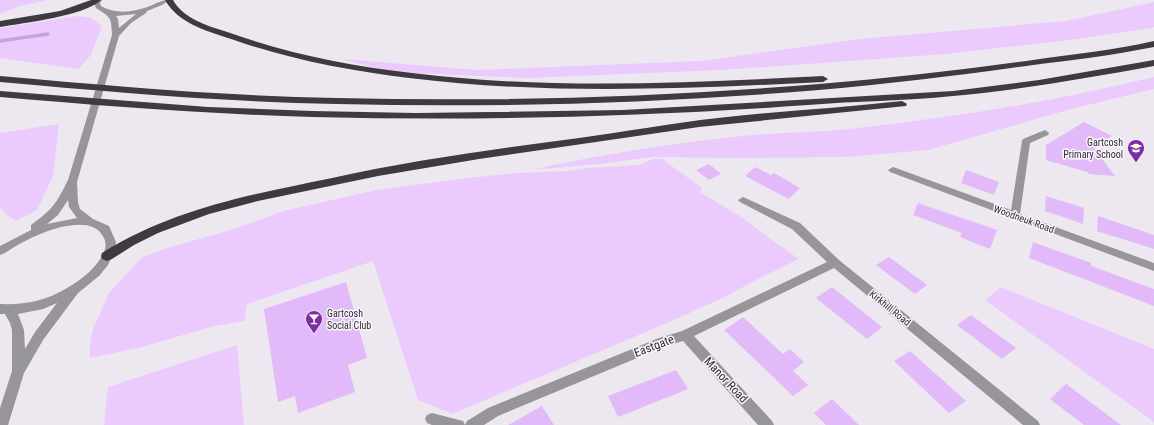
<svg xmlns="http://www.w3.org/2000/svg" width="1154" height="425" font-family="'Roboto Condensed',sans-serif">
<style>
.green{fill:#ebcbfd}
.lines{fill:none;stroke-linecap:round;stroke-linejoin:round}
.stream{stroke:#c8a1df;stroke-width:3.5}
.building{fill:#e2baf9}
.minor{fill:#979599;fill-rule:evenodd}
.highway{fill:#3e3a40;fill-rule:evenodd}
.labels{text-anchor:middle;dominant-baseline:central;stroke-width:3;stroke-linejoin:round;paint-order:stroke}
.poi-label{font-size:10px;fill:#2f2d30;stroke:#faf5fd;text-anchor:end}
.street-label{font-size:10px;fill:#2f2d30;stroke:#faf5fd}
.near-street-label{font-size:12px;fill:#2f2d30;stroke:#faf5fd}
</style>
<rect width="100%" height="100%" fill="#ede7f0"/>
<!-- green -->
<g class="green">
<path d="M 0,0 L 48,0 L 20,6 L 0,14 Z"/>
<path d="M 1154,2 L 1154,27 L 1151,28 L 1070,40 L 946,54 L 722,70 L 527,78 L 390,72 L 343,59 L 476,70 L 701,61 L 860,39 L 1066,21 Z"/>
<path d="M 78,16 L 91,18 L 102,26 L 91,55 L 78,69 L 0,58 L 0,28 Z"/>
<path d="M 1154,77 L 1154,89 L 1071,109 L 928,150 L 845,157 L 742,158 L 653,157 L 599,164 L 530,170 C 600,155 671,143 743,136 C 781,132 819,133 857,128 C 957,117 1056,101 1154,77 Z"/>
<path d="M 59,124 L 53,176 L 37,210 L 16,221 L 6,214 L 0,207 L 0,133 Z"/>
<path d="M 653,159 L 662,159 L 702,188 L 700,192 L 743,218 L 769,238 L 799,259 L 752,282 L 727,296 L 667,323 L 452,414 L 418,400 L 373,261 L 247,304 L 244,321 L 214,326 L 138,348 L 90,358 L 90,345 L 93,329 L 109,293 L 141,258 L 164,249 L 234,229 L 283,211 L 377,190 L 468,178 L 516,173 L 569,171 L 589,168 L 639,165 Z"/>
<path d="M 1001,287 L 1154,349 L 1154,422 L 985,300 Z"/>
<path d="M 237,345 L 244,425 L 104,425 L 108,387 Z"/>
</g>
<g class="lines">
<!-- stream -->
<path class="stream" d="M 0,41 L 48,34"/>
</g>
<!-- building -->
<g class="building">
<path d="M 1084,122 L 1112,136 L 1094,148 L 1115,176 L 1089,174 L 1087,172 L 1046,160 L 1046,145 Z"/>
<path d="M 709,164 L 721,174 L 709,180 L 696,170 Z"/>
<path d="M 755,167 L 771,175 L 774,173 L 800,188 L 789,199 L 745,176 Z"/>
<path d="M 966,170 L 999,182 L 994,195 L 961,183 Z"/>
<path d="M 1046,196 L 1084,208 L 1083,224 L 1045,211 Z"/>
<path d="M 918,203 L 997,230 L 990,249 L 960,237 L 962,233 L 913,215 Z"/>
<path d="M 1098,216 L 1154,235 L 1154,249 L 1097,231 Z"/>
<path d="M 1033,242 L 1091,263 L 1091,266 L 1154,289 L 1154,306 L 1029,258 Z"/>
<path d="M 889,257 L 927,285 L 915,294 L 876,265 Z"/>
<path d="M 346,282 L 367,358 L 348,365 L 355,392 L 298,413 L 295,396 L 278,402 L 264,309 Z"/>
<path d="M 832,287 L 882,327 L 867,339 L 816,298 Z"/>
<path d="M 971,315 L 1016,348 L 1002,359 L 957,325 Z"/>
<path d="M 743,317 L 783,354 L 790,349 L 804,362 L 793,371 L 808,385 L 793,396 L 724,330 Z"/>
<path d="M 910,351 L 966,401 L 949,413 L 894,361 Z"/>
<path d="M 676,370 L 688,389 L 618,417 L 608,396 Z"/>
<path d="M 1066,384 L 1121,425 L 1084,425 L 1050,399 Z"/>
<path d="M 832,399 L 859,425 L 826,425 L 814,413 Z"/>
<path d="M 542,406 L 554,425 L 508,425 Z"/>
</g>
<g class="lines">
<!-- minor -->
<g class="minor">
<path d="M 96,0 L 102,0 L 100,3 L 101,6 C 116,15 134,12 150,6 C 157,3 162,0 170,0 L 162,5 L 147,11 L 146,13 L 131,23 L 119,36 L 77,182 L 78,202 L 80,209 L 93,219 L 109,226 L 116,242 L 115,250 L 108,265 L 99,276 L 78,293 L 43,340 L 24,373 L 8,425 L 0,425 L 0,408 L 12,371 L 12,330 L 10,323 L 5,314 L 0,314 L 0,304 C 24,305 46,301 67,288 C 81,280 97,268 104,252 C 106,247 106,243 104,238 C 96,221 76,224 61,227 C 45,231 30,238 16,246 C 10,249 6,253 0,255 L 0,246 L 31,230 L 31,225 C 53,209 56,204 68,180 L 112,35 C 111,16 111,18 96,8 L 94,3 ZM 136,14 L 119,28 L 118,19 L 116,16 ZM 68,200 L 69,207 L 77,218 L 47,224 L 58,215 ZM 57,303 L 35,332 L 25,349 L 24,330 L 18,314 L 43,309 Z"/>
<path d="M 1045,130 L 1049,133 L 1048,135 L 1030,143 L 1020,214 L 1154,263 L 1154,271 L 890,172 L 888,170 L 893,167 L 896,168 L 1011,210 L 1022,141 L 1023,139 Z"/>
<path d="M 743,197 L 800,223 L 839,260 L 1038,421 L 1040,425 L 1023,425 L 834,268 L 694,336 L 772,421 L 774,425 L 758,425 L 683,341 L 666,346 L 498,416 L 484,425 L 465,425 L 467,421 L 488,408 L 659,338 L 682,331 L 827,262 L 792,229 L 740,202 L 738,200 Z"/>
<path d="M 432,413 L 463,421 L 465,425 L 432,425 L 427,423 L 425,419 L 427,415 Z"/>
</g>
<!-- highway -->
<g class="highway">
<path d="M 91,0 L 101,0 C 85,16 23,23 0,27 L 0,21 L 60,11 Z"/>
<path d="M 165,0 L 173,0 C 185,22 217,28 239,36 C 295,55 353,66 412,73 C 549,90 686,83 823,76 L 828,79 L 823,82 C 685,89 547,95 409,78 C 351,71 292,60 237,41 C 211,32 179,25 165,0 Z"/>
<path d="M 1154,41 L 1154,47 C 1114,55 1074,60 1033,65 C 962,75 891,84 819,90 C 659,103 498,108 337,104 C 224,102 112,92 0,82 L 0,76 C 112,86 224,96 337,98 C 498,102 659,97 819,84 C 891,78 962,70 1033,60 C 1074,54 1114,50 1154,41 Z"/>
<path d="M 1154,60 L 1154,66 C 1087,78 1020,90 953,96 C 904,101 856,101 808,105 C 643,117 478,121 313,117 C 209,114 104,106 0,97 L 0,91 L 208,107 L 312,111 L 416,113 L 623,110 L 953,91 L 1039,80 Z"/>
<path d="M 902,101 L 907,104 L 906,106 L 699,127 L 479,159 L 378,176 L 258,201 L 209,214 L 158,233 L 134,245 L 112,259 L 107,261 L 102,259 L 101,256 L 102,253 C 175,208 250,195 332,178 C 414,160 496,149 579,138 C 625,132 671,123 718,118 C 779,111 841,108 902,101 Z"/>
</g>
</g>
<!-- icons -->
<defs>
<symbol id="school-pin" viewBox="-11 -11 22 30"><path d="M0 17L-7.5 6A9.5 9.5 0 1 1 7.5 6Z" fill="#7c2fa0" stroke="#faf5fd"/><path d="M0-5L7-2L0 1L-7-2ZM-4 1L0 2.5L4 1V4Q0 6-4 4Z" fill="#fff"/></symbol>
<symbol id="bar-pin" viewBox="-11 -11 22 30"><path d="M0 17L-7.5 6A9.5 9.5 0 1 1 7.5 6Z" fill="#7c2fa0" stroke="#faf5fd"/><path d="M-6-5H6L.8 .8V4.5H3.5V6h-7V4.5H-.8V.8Z" fill="#fff"/></symbol>
</defs>
<g fill-rule="evenodd">
<use href="#school-pin" x="1126" y="138" width="20" height="27"/>
<use href="#bar-pin" x="304" y="309" width="20" height="27"/>
</g>
<g class="labels">
<!-- poi labels -->
<g class="poi-label">
<text x="1123" y="142">Gartcosh<tspan x="1123" dy="12">Primary School</tspan></text>
<text x="327" y="313" text-anchor="start">Gartcosh<tspan x="327" dy="12">Social Club</tspan></text>
</g>
<!-- street labels -->
<g class="street-label">
<text transform="translate(1024 219) rotate(20)">Woodneuk Road</text>
<text transform="translate(890 308) rotate(39)">Kirkhill Road</text>
</g>
<!-- near-street labels -->
<g class="near-street-label">
<text transform="translate(654 346) rotate(-21)">Eastgate</text>
<text transform="translate(726 380) rotate(47)">Manor Road</text>
</g>
</g>
</svg>
